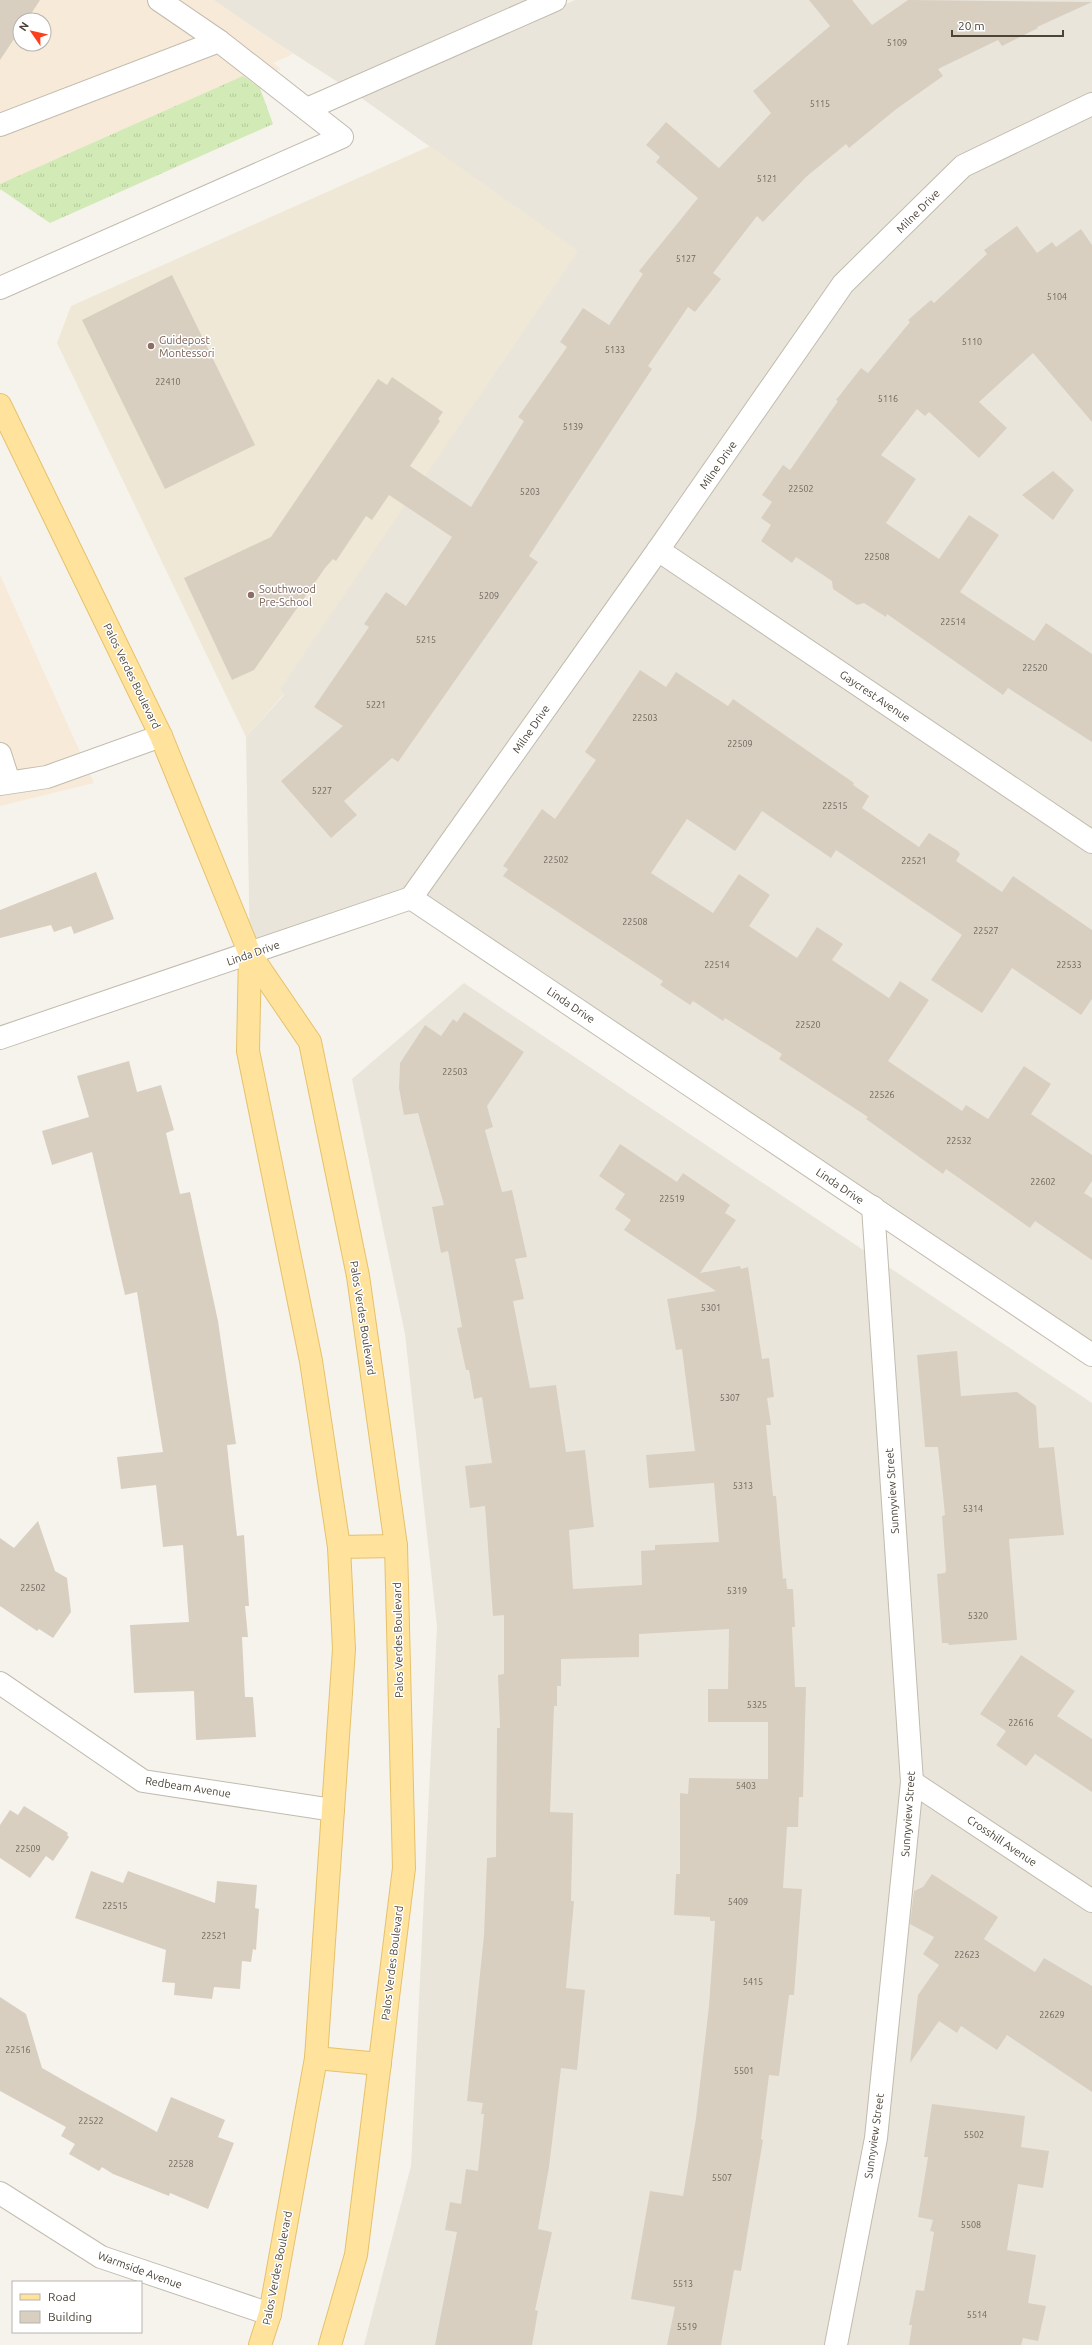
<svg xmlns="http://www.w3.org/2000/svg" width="1092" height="2345" font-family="Ubuntu,sans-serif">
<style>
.residential{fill:#eae5da}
.commercial{fill:#f7ead8;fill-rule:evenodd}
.education{fill:#efe8d6}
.grass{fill:url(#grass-tufts)}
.building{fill:#d8cfc1}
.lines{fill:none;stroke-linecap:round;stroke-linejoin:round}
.minor-casing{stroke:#c2bbae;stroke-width:24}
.major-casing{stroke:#e6c16a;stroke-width:24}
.minor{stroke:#fff;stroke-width:22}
.major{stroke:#ffe39c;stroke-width:22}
.education-dot{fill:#8d6e63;stroke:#fff;stroke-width:1.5}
.labels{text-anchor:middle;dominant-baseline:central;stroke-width:3;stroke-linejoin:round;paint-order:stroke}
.number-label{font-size:9px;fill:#6e675b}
.street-label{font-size:11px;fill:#4b4439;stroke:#fff}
.education-label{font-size:11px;fill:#785e54;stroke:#fff;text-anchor:start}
</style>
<defs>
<pattern id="grass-tufts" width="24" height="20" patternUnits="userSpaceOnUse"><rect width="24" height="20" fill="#d2eab5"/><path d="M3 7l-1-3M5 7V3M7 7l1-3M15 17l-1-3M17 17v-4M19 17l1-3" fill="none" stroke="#b6ca9c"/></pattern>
</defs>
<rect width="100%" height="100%" fill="#f6f3ec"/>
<!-- residential -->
<g class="residential">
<path d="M 210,0 L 541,0 L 344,86 Z"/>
<path d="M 575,0 L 1092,0 L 1092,1355 L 411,898 L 250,954 L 246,737 L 284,695 L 279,689 L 577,251 L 360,97 Z"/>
<path d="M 464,983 L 1092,1403 L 1092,2345 L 364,2345 L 411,2166 L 437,1626 L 405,1334 L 352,1079 Z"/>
</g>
<!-- commercial -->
<g class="commercial">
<path d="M 0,0 L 214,0 L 293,54 L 273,63 L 281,69 L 0,191 ZM 20,20 L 44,20 L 44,44 L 20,44 Z"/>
<path d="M 0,575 L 94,783 L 0,806 Z"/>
</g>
<!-- education -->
<path class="education" d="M 430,146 L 578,251 L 280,689 L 284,694 L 246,737 L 57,343 L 71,306 Z"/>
<!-- grass -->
<path class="grass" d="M 243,76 L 260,88 L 273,124 L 50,223 L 0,189 L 0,184 Z"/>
<!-- building -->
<g class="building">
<path d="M 0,0 L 40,0 L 27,20 L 20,20 L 20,30 L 0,60 Z"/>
<path d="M 809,0 L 852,0 L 872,25 L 908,0 L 1092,2 L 1037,27 L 1038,28 L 1002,46 L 998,40 L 938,69 L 943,76 L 895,110 L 849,148 L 846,144 L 806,177 L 763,222 L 757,216 L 713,273 L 721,279 L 695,312 L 688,307 L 648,366 L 652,369 L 529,556 L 538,562 L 398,762 L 392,758 L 344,801 L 357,815 L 331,838 L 281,781 L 343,726 L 314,707 L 369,627 L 364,624 L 386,592 L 406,606 L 452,537 L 389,495 L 372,520 L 366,516 L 336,561 L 333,559 L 325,568 L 254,670 L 232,680 L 184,578 L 271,537 L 378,379 L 387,385 L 392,377 L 443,412 L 438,419 L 440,421 L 410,466 L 471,507 L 524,421 L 518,417 L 567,347 L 560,342 L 583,308 L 609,325 L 643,274 L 639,271 L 698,198 L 656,162 L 660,157 L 646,145 L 666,122 L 719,168 L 771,113 L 753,91 L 830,26 Z"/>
<path d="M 1017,226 L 1037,253 L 1052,242 L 1056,247 L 1081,229 L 1092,245 L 1092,422 L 1033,353 L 979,402 L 1007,428 L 979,458 L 929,412 L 925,416 L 917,409 L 881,455 L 916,479 L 886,523 L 939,559 L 969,515 L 999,535 L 960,592 L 1034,641 L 1046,623 L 1092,654 L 1092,742 L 1008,688 L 1003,695 L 887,614 L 886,617 L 864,603 L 857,605 L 833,589 L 832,581 L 796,557 L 792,563 L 761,541 L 771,525 L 761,518 L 772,502 L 762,495 L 783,465 L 790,470 L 838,401 L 836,400 L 861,368 L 868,373 L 910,322 L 908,320 L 931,300 L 934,303 L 987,254 L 984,250 Z"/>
<path d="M 172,275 L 255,445 L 165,489 L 82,320 Z"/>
<path d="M 1053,471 L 1074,490 L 1053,520 L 1022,495 Z"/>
<path d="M 640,670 L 666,687 L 676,672 L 728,706 L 733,699 L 854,783 L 853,785 L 869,796 L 862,808 L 919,847 L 929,833 L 958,851 L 960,854 L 956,861 L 1002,892 L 1013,876 L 1092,930 L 1092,999 L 1081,1015 L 1012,968 L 982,1013 L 931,980 L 962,935 L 836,850 L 831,858 L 762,811 L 735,851 L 687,819 L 651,873 L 713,913 L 739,874 L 770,895 L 749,926 L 797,958 L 817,927 L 843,944 L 832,960 L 889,998 L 900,981 L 929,1000 L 888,1061 L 962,1111 L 966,1105 L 988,1119 L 1024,1066 L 1051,1084 L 1031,1114 L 1092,1155 L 1092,1181 L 1084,1193 L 1092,1198 L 1092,1260 L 1035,1221 L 1030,1228 L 946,1169 L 943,1174 L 866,1119 L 868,1117 L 779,1059 L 782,1054 L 725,1018 L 723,1021 L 693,1001 L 690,1005 L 660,985 L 663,981 L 503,876 L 508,869 L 503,866 L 542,809 L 555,819 L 596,760 L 585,752 Z"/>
<path d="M 96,872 L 114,919 L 74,934 L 71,926 L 54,932 L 51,925 L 0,938 L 0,910 Z"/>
<path d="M 464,1012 L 524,1052 L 487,1106 L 493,1127 L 485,1130 L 502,1192 L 512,1190 L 527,1257 L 515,1259 L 524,1299 L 513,1301 L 530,1388 L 556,1385 L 566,1452 L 585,1450 L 594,1527 L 569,1530 L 573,1589 L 642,1585 L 641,1551 L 655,1550 L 655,1545 L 719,1542 L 714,1483 L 649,1488 L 646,1455 L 695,1451 L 682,1349 L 676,1350 L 667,1299 L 716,1291 L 624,1230 L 631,1220 L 615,1209 L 625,1194 L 599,1176 L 620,1144 L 677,1182 L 683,1173 L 730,1205 L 725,1213 L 736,1220 L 700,1273 L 740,1266 L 741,1269 L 748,1267 L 762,1359 L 769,1358 L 774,1397 L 767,1398 L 771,1425 L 766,1425 L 773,1496 L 776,1496 L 783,1579 L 786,1578 L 787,1589 L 793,1589 L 795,1627 L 792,1627 L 795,1687 L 806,1687 L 803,1797 L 799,1797 L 798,1827 L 787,1827 L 783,1888 L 802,1889 L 794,1995 L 789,1995 L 779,2076 L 769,2075 L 761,2139 L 763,2140 L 741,2271 L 734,2270 L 721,2345 L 667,2345 L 675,2307 L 631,2299 L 650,2191 L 683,2196 L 696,2118 L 709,2006 L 715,1921 L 710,1921 L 710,1917 L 674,1915 L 676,1874 L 680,1874 L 680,1793 L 688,1794 L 689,1778 L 768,1779 L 768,1722 L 708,1722 L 708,1689 L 728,1689 L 729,1629 L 639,1634 L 639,1657 L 561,1659 L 561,1686 L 557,1686 L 557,1706 L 554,1706 L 550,1812 L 573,1813 L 571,1901 L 574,1901 L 566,1988 L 585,1990 L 577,2070 L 561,2068 L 549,2167 L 538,2229 L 552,2232 L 535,2310 L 538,2311 L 532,2345 L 435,2345 L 457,2232 L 445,2230 L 450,2202 L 461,2204 L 466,2169 L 478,2171 L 484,2114 L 481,2114 L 483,2103 L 467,2101 L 484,1935 L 487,1858 L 496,1857 L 497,1728 L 500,1728 L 498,1675 L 504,1674 L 504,1615 L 493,1616 L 485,1506 L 470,1508 L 465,1466 L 492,1463 L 482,1397 L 474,1399 L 469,1370 L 466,1370 L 457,1328 L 462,1327 L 448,1251 L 441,1253 L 432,1207 L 444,1205 L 418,1113 L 404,1115 L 399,1088 L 400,1063 L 425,1025 L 441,1036 L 453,1019 L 457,1022 Z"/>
<path d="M 129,1061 L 137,1092 L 161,1085 L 174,1130 L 166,1133 L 180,1194 L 190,1192 L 218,1321 L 236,1444 L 227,1445 L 229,1464 L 237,1536 L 244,1535 L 249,1606 L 245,1606 L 248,1637 L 242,1637 L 245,1697 L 253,1697 L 256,1737 L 196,1740 L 194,1691 L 134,1693 L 130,1625 L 189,1622 L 183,1545 L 163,1547 L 156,1485 L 121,1489 L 117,1457 L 163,1452 L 137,1292 L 125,1295 L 92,1152 L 52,1165 L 42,1131 L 89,1117 L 77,1076 Z"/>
<path d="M 957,1351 L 961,1396 L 1017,1392 L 1036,1406 L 1039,1448 L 1054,1447 L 1064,1535 L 1009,1539 L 1017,1640 L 949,1645 L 948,1643 L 942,1643 L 937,1574 L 945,1573 L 946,1570 L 942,1516 L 945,1515 L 938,1447 L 925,1447 L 917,1355 Z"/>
<path d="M 38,1521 L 55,1571 L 67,1578 L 71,1612 L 53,1638 L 39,1629 L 37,1631 L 0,1606 L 0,1538 L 14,1548 Z"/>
<path d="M 1021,1655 L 1075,1691 L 1057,1716 L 1092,1739 L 1092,1792 L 1035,1754 L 1026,1766 L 996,1745 L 1006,1731 L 980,1714 Z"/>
<path d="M 24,1806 L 68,1833 L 67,1835 L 69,1837 L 53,1861 L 46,1856 L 30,1878 L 0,1858 L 0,1825 L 10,1810 L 18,1815 Z"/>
<path d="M 91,1871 L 123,1883 L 128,1871 L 215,1903 L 217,1881 L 257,1885 L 255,1908 L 259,1909 L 256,1950 L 253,1949 L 251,1962 L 242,1961 L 240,1989 L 214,1987 L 212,1999 L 174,1995 L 175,1983 L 162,1982 L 166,1950 L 75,1918 Z"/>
<path d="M 932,1874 L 998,1917 L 984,1939 L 1035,1972 L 1044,1958 L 1092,1986 L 1092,2092 L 1007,2035 L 997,2050 L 961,2026 L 957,2033 L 939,2021 L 910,2063 L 918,1995 L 939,1965 L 923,1954 L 934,1937 L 910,1924 L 914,1891 L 923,1887 Z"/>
<path d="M 0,1997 L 26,2014 L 42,2068 L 84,2092 L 157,2132 L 171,2097 L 225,2120 L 218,2137 L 234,2143 L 208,2209 L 170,2193 L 169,2196 L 113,2174 L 102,2167 L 99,2171 L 69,2154 L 75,2144 L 61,2136 L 66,2127 L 0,2091 Z"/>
<path d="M 932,2104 L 1025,2116 L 1021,2147 L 1049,2151 L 1043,2188 L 1018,2184 L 1007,2250 L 1036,2255 L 1028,2303 L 1046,2306 L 1038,2341 L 1023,2338 L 1021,2345 L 909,2345 L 912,2325 L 909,2325 L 916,2290 L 924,2291 L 934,2232 L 930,2231 L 933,2220 L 918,2217 L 928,2157 L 924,2157 Z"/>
</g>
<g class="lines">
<defs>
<g id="minor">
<path d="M 307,109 L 555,0"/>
<path d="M 0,125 L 219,41"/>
<path d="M 0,288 L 342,137 L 219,41 L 159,0"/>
<path d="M 658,550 L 1092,842"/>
<path d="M 0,754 L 9,782"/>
<path d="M 0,784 L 47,777 L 161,736"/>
<path d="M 411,898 L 658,550 L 843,284 L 963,166 L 1092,104"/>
<path d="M 0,1038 L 411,898 L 1092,1355"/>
<path d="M 0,1683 L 143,1781 L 333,1810"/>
<path d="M 912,1782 L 1092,1901"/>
<path d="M 0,2193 L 101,2257 L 270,2314"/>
<path d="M 836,2345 L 876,2138 L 912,1782 L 873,1207"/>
</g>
<g id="major">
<path d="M 0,405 L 161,736 L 250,954 L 310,1042 L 358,1276 L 396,1546 L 404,1868 L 356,2255 L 330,2345"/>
<path d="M 250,954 L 248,1051 L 311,1361 L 339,1547 L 344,1649 L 316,2058 L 270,2314 L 260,2345"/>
<path d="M 339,1547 L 396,1546"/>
<path d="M 316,2058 L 380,2064"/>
</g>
</defs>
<!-- minor casing -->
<use href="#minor" class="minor-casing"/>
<!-- major casing -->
<use href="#major" class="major-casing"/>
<!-- minor -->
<use href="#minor" class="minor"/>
<!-- major -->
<use href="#major" class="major"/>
</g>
<!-- markers -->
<g class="education-dot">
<circle cx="151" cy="346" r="4"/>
<circle cx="251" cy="595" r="4"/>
</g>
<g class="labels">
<!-- number labels -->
<g class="number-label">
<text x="897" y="43">5109</text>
<text x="820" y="104">5115</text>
<text x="767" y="179">5121</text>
<text x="686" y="259">5127</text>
<text x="1057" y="297">5104</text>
<text x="972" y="342">5110</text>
<text x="615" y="350">5133</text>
<text x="168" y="382">22410</text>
<text x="888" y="399">5116</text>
<text x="573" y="427">5139</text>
<text x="801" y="489">22502</text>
<text x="530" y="492">5203</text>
<text x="877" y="557">22508</text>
<text x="489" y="596">5209</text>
<text x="953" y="622">22514</text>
<text x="426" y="640">5215</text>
<text x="1035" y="668">22520</text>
<text x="376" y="705">5221</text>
<text x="645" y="718">22503</text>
<text x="740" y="744">22509</text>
<text x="322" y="791">5227</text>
<text x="835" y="806">22515</text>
<text x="556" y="860">22502</text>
<text x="914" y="861">22521</text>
<text x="635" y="922">22508</text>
<text x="986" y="931">22527</text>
<text x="717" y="965">22514</text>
<text x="1069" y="965">22533</text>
<text x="808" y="1025">22520</text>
<text x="455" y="1072">22503</text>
<text x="882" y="1095">22526</text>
<text x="959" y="1141">22532</text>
<text x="1043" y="1182">22602</text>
<text x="672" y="1199">22519</text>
<text x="711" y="1308">5301</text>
<text x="730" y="1398">5307</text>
<text x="743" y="1486">5313</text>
<text x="973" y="1509">5314</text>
<text x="33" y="1588">22502</text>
<text x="737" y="1591">5319</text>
<text x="978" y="1616">5320</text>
<text x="757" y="1705">5325</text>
<text x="1021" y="1723">22616</text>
<text x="746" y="1786">5403</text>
<text x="28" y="1849">22509</text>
<text x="738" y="1902">5409</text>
<text x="115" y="1906">22515</text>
<text x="214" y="1936">22521</text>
<text x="967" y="1955">22623</text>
<text x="753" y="1982">5415</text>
<text x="1052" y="2015">22629</text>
<text x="18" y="2050">22516</text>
<text x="744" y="2071">5501</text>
<text x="91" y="2121">22522</text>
<text x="974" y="2135">5502</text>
<text x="181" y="2164">22528</text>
<text x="722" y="2178">5507</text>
<text x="971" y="2225">5508</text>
<text x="683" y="2284">5513</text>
<text x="977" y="2315">5514</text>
<text x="687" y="2327">5519</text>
</g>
<!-- street labels -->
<g class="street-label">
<text transform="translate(918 211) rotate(-45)">Milne Drive</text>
<text transform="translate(718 465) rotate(-55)">Milne Drive</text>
<text transform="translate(132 676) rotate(64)">Palos Verdes Boulevard</text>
<text transform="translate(875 696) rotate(34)">Gaycrest Avenue</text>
<text transform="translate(531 729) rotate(-55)">Milne Drive</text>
<text transform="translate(253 953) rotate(-19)">Linda Drive</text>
<text transform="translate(571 1005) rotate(34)">Linda Drive</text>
<text transform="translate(840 1186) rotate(34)">Linda Drive</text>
<text transform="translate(363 1318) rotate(81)">Palos Verdes Boulevard</text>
<text transform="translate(892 1491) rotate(-94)">Sunnyview Street</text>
<text transform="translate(398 1640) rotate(-91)">Palos Verdes Boulevard</text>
<text transform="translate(188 1787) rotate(9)">Redbeam Avenue</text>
<text transform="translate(908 1814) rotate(-86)">Sunnyview Street</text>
<text transform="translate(1002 1841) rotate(34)">Crosshill Avenue</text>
<text transform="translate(392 1963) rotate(-83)">Palos Verdes Boulevard</text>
<text transform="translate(874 2136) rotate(-82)">Sunnyview Street</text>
<text transform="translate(277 2268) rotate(-79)">Palos Verdes Boulevard</text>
<text transform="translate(140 2270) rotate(20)">Warmside Avenue</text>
</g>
<!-- education labels -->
<g class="education-label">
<text x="159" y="340">Guidepost<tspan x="159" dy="13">Montessori</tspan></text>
<text x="259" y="589">Southwood<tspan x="259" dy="13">Pre-School</tspan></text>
</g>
</g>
<!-- legend -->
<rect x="12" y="2281" width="130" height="52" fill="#ffffff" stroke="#b7b4b0"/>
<rect x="20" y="2294" width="20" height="6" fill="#ffe39c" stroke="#b7b4b0"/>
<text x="48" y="2301" font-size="12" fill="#4b4439">Road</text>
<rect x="20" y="2311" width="20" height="12" fill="#d8cfc1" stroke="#b7b4b0"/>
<text x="48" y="2321" font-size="12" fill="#4b4439">Building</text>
<!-- north arrow -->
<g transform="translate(32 32) rotate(304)"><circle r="19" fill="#ffffff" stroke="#b7b4b0"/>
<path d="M0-3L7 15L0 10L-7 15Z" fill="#fc3f1d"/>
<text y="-6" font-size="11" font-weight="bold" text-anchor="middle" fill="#4b4439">N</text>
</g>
<!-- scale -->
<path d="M952 30v6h111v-6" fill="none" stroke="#4b4439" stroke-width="2"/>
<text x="958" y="30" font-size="12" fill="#4b4439" stroke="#ffffff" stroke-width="3" paint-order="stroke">20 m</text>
</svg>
